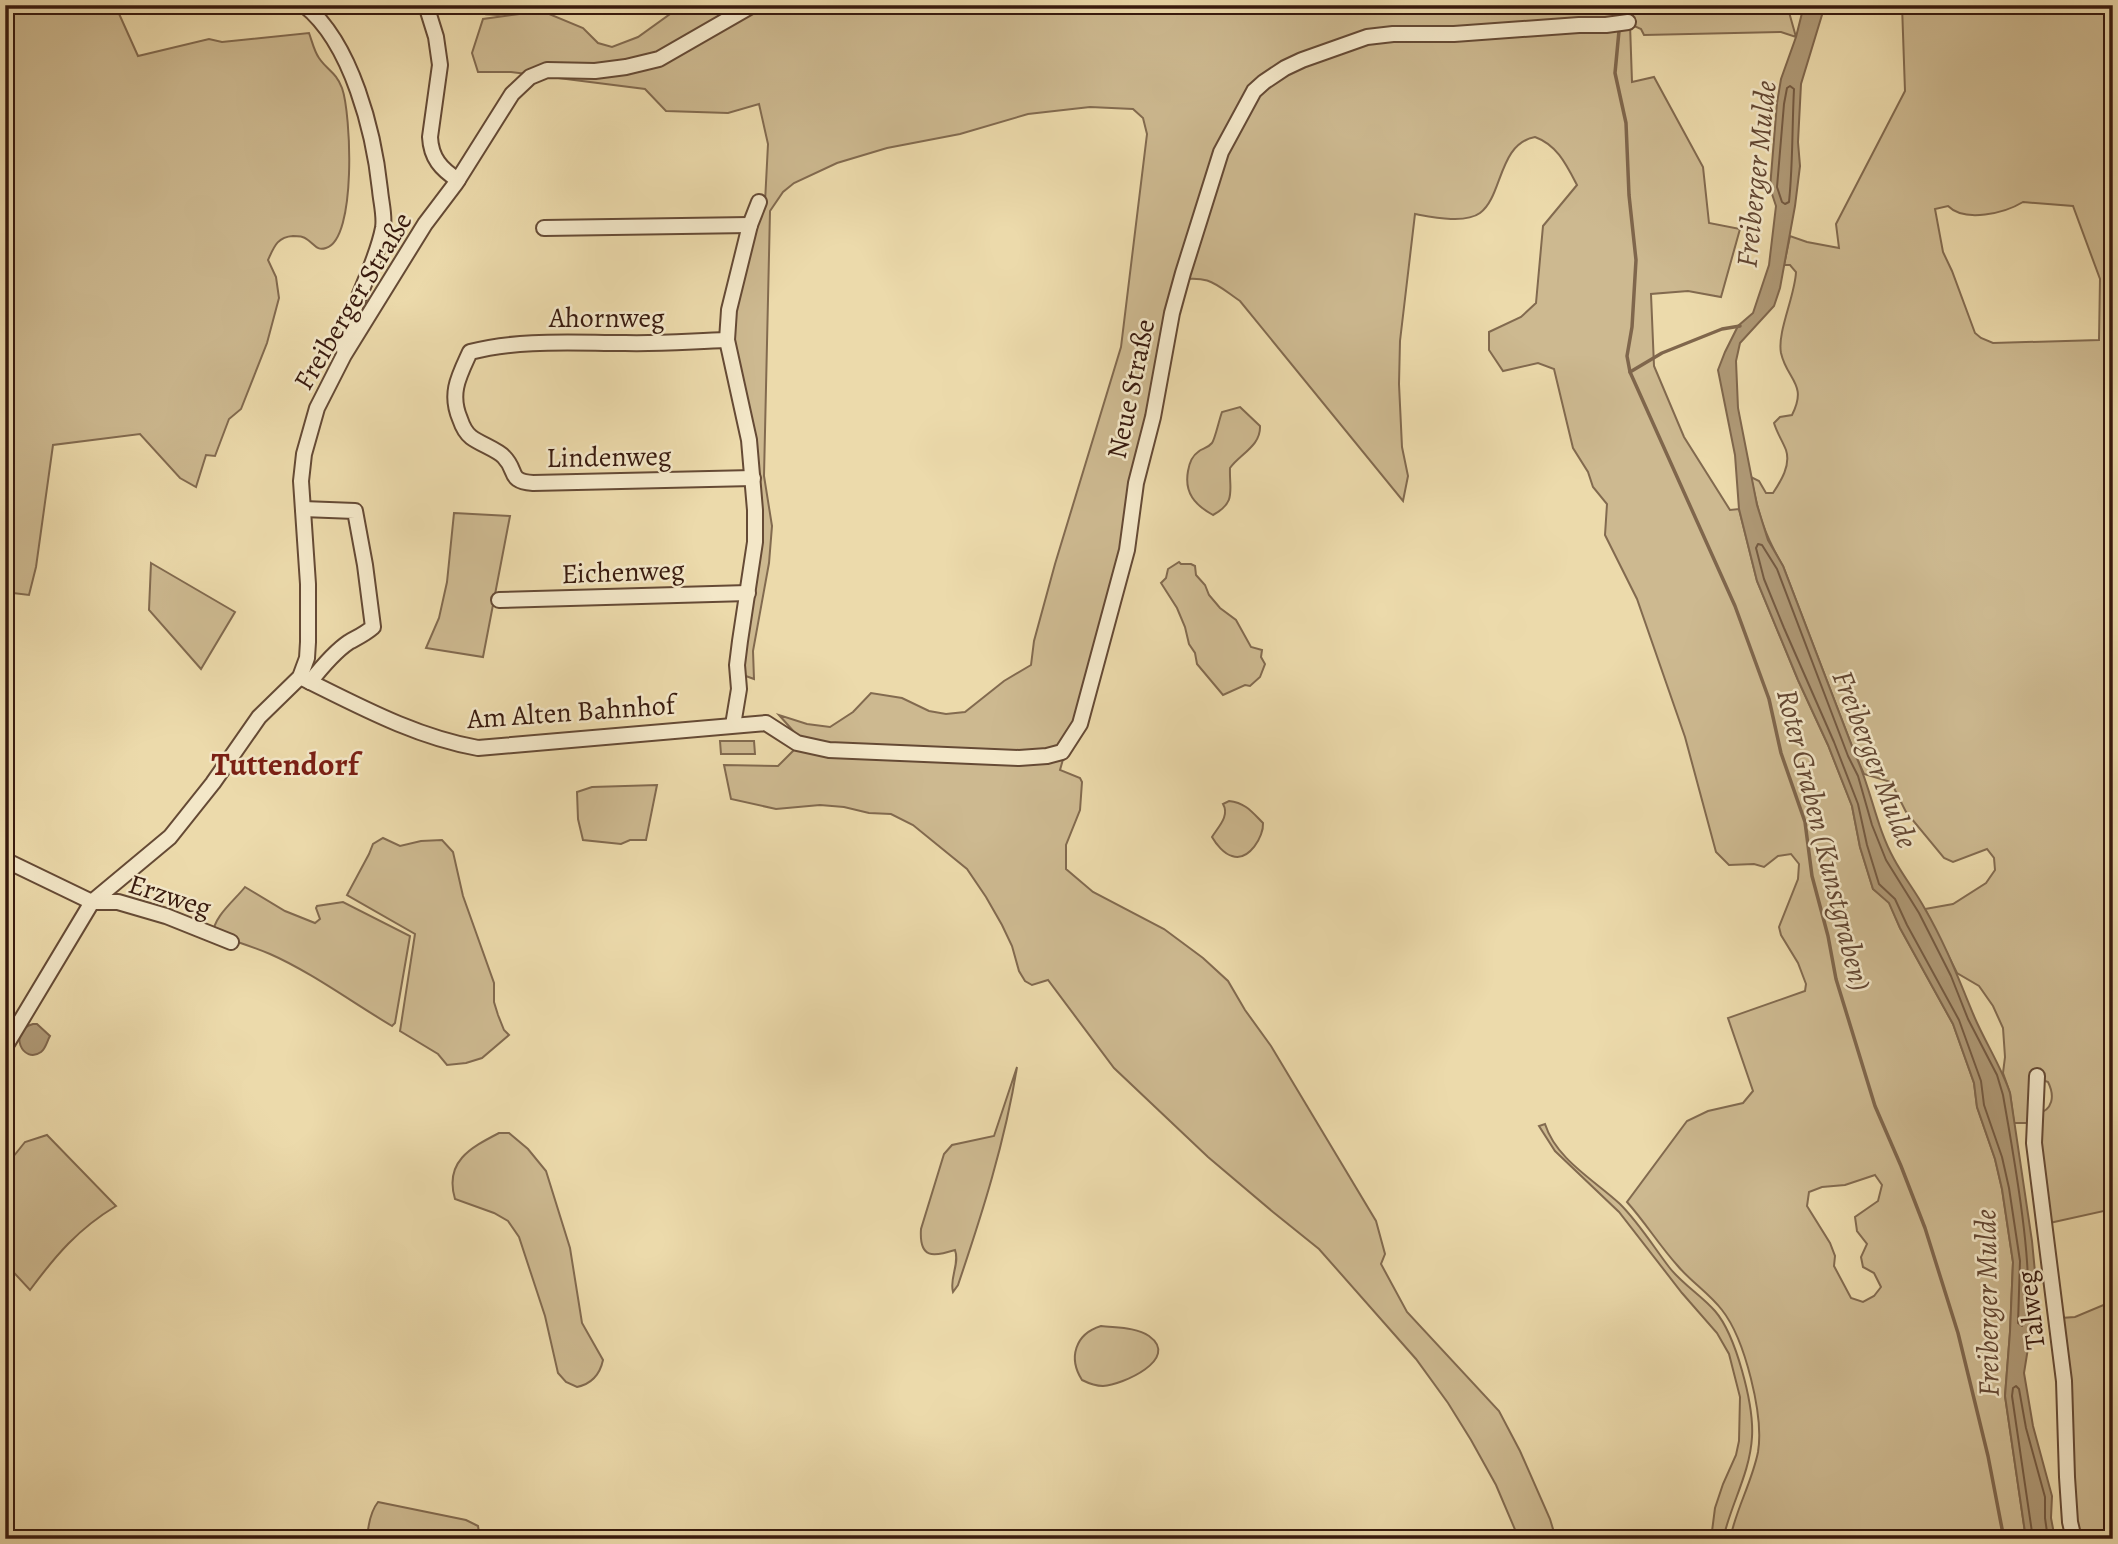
<svg xmlns="http://www.w3.org/2000/svg" width="2118" height="1544" font-family="Alegreya,serif">
<style>
.green{fill:#cdb990;stroke:#826a4f;stroke-width:2;fill-rule:evenodd}
.water{fill:#af9976;stroke:#7f664c;stroke-width:2}
.lines{fill:none;stroke-linecap:round;stroke-linejoin:round}
.shore{stroke:#745a42;stroke-width:2}
.stream{stroke:#7f664c;stroke-width:3.5}
.minor-casing{stroke:#654a35;stroke-width:18}
.minor{stroke:#f3e7c8;stroke-width:14}
.labels{text-anchor:middle;dominant-baseline:central;stroke-width:5;stroke-linejoin:round;paint-order:stroke}
.street-label{font-size:28px;fill:#381a0e;stroke:#f3e7c8}
.water-label{font-size:30px;font-style:italic;fill:#624632;stroke:#f3e7c8}
.quarter-label{font-size:32px;font-weight:bold;fill:#7a1f14;stroke:#f3e7c8}
</style>
<rect width="100%" height="100%" fill="#ecdaab"/>
<filter id="stains"><feTurbulence type="fractalNoise" baseFrequency=".00286" numOctaves="4"/><feColorMatrix values="0 0 0 0 .2 0 0 0 0 .09 0 0 0 0 .02 0 0 0 .5 -.17"/></filter>
<radialGradient id="worn" r=".72"><stop offset=".6" stop-color="#630" stop-opacity="0"/><stop offset="1" stop-color="#630" stop-opacity=".3"/></radialGradient>
<!-- green -->
<g class="green">
<path d="M 5,5 L 113,5 L 116,7 L 138,56 L 209,39 L 222,42 L 309,33 C 312,41 314,51 319,58 C 327,70 336,72 342,88 C 351,113 357,239 326,248 C 317,251 315,245 308,240 C 303,236 299,236 293,236 C 277,237 274,247 268,260 L 276,277 L 279,298 L 267,343 L 241,409 L 229,419 L 215,456 L 206,455 L 196,487 L 180,478 L 140,434 L 53,445 L 36,567 L 29,595 L 5,592 Z"/>
<path d="M 655,5 L 1787,5 L 1796,37 L 1781,32 L 1644,35 L 1641,29 L 1630,24 L 1632,82 L 1654,77 L 1703,167 L 1709,223 L 1740,229 L 1721,297 L 1688,291 L 1651,294 L 1654,366 L 1684,437 L 1730,510 L 1739,509 L 1757,581 L 1798,680 L 1828,745 L 1852,806 L 1860,847 L 1873,889 L 1889,902 L 1900,928 L 1953,1024 L 1974,1083 L 1977,1107 L 1995,1159 L 2002,1189 L 2013,1262 L 2010,1332 L 2005,1396 L 2026,1539 L 1730,1539 C 1736,1509 1752,1482 1758,1452 C 1764,1416 1745,1339 1722,1310 C 1709,1293 1690,1281 1677,1265 C 1659,1245 1645,1222 1627,1202 L 1687,1121 L 1708,1111 L 1743,1103 L 1753,1091 L 1728,1018 L 1805,991 L 1806,984 L 1798,963 L 1781,935 L 1779,927 L 1798,879 L 1799,864 L 1791,854 L 1778,856 L 1764,867 L 1754,864 L 1729,865 L 1716,852 L 1685,737 L 1637,599 L 1605,535 L 1607,504 L 1593,487 L 1588,472 L 1573,448 L 1554,369 L 1538,363 L 1503,371 L 1489,350 L 1489,332 L 1521,317 L 1536,303 L 1543,226 L 1577,185 C 1566,164 1557,145 1535,137 C 1498,144 1503,196 1480,213 C 1465,224 1432,217 1415,214 L 1400,341 L 1399,384 L 1402,447 L 1408,476 L 1403,501 L 1240,301 C 1214,283 1210,275 1176,280 L 1115,575 L 1060,770 L 1080,778 L 1082,782 L 1080,810 L 1066,845 L 1066,869 L 1093,892 L 1164,929 L 1203,958 L 1228,981 L 1245,1010 L 1271,1046 L 1376,1221 L 1385,1254 L 1381,1264 L 1407,1312 L 1499,1411 L 1520,1451 L 1550,1519 L 1556,1539 L 1519,1539 L 1496,1485 L 1471,1440 L 1448,1403 L 1416,1359 L 1319,1249 L 1273,1212 L 1208,1157 L 1114,1068 L 1048,980 L 1032,985 L 1025,981 L 1019,971 L 1012,946 L 1002,925 L 986,897 L 967,869 L 913,825 L 891,814 L 869,813 L 844,807 L 820,805 L 776,809 L 731,799 L 724,765 L 778,766 L 798,746 L 827,756 L 917,758 L 934,748 L 858,747 L 803,742 L 779,715 L 807,724 L 830,727 L 853,712 L 871,693 L 902,698 L 929,711 L 946,714 L 965,712 L 1004,681 L 1031,665 L 1034,641 L 1055,564 L 1121,347 L 1147,134 L 1143,118 L 1133,109 L 1090,107 L 1028,114 L 960,134 L 887,148 L 837,163 L 794,183 L 783,192 L 770,211 L 764,476 L 772,526 L 769,563 L 753,651 L 754,679 L 743,675 L 762,520 L 755,441 L 733,333 L 733,314 L 753,235 L 765,202 L 768,144 L 759,104 L 728,113 L 666,111 L 645,89 L 511,72 L 478,72 L 472,53 L 483,19 L 542,11 L 583,28 L 598,43 L 612,47 L 638,37 L 670,14 ZM 1875,1175 L 1882,1185 L 1878,1201 L 1855,1217 L 1857,1231 L 1867,1244 L 1861,1257 L 1863,1267 L 1874,1273 L 1881,1287 L 1874,1296 L 1863,1302 L 1851,1298 L 1834,1266 L 1835,1256 L 1830,1243 L 1807,1206 L 1809,1192 L 1822,1187 L 1845,1185 Z"/>
<path d="M 1902,5 L 2113,5 L 2113,1216 L 2108,1210 L 2045,1224 L 2035,1123 L 2014,1123 L 2010,1093 L 2003,1073 L 2005,1057 L 2003,1028 L 1993,1006 L 1979,986 L 1957,973 L 1925,909 L 1953,904 L 1986,883 L 1995,870 L 1994,858 L 1987,849 L 1953,862 L 1944,858 L 1906,812 L 1891,782 L 1864,774 L 1855,754 L 1783,566 C 1764,534 1758,513 1751,477 L 1759,481 L 1766,493 L 1773,493 C 1781,481 1791,465 1786,450 C 1782,440 1777,433 1774,423 L 1780,417 L 1792,415 C 1808,384 1787,380 1781,353 C 1777,332 1795,296 1796,272 L 1790,265 L 1784,265 L 1790,236 L 1807,242 L 1839,248 L 1836,224 L 1905,91 ZM 2023,202 L 2073,206 L 2100,279 L 2099,340 L 1993,343 L 1981,338 L 1975,333 L 1952,271 L 1943,252 L 1935,209 L 1948,206 C 1965,223 2005,213 2023,202 ZM 2038,1078 L 2048,1082 C 2055,1096 2053,1110 2037,1114 Z"/>
<path d="M 1240,407 L 1260,426 C 1261,446 1240,454 1230,468 C 1229,490 1237,502 1213,515 C 1195,505 1184,493 1188,471 C 1189,465 1192,456 1198,452 C 1202,448 1207,449 1212,443 C 1215,439 1219,420 1222,412 Z"/>
<path d="M 454,513 L 510,516 L 483,657 L 426,648 L 439,618 L 447,582 Z"/>
<path d="M 1179,562 L 1181,564 L 1191,564 L 1195,566 L 1196,575 L 1205,585 L 1209,595 L 1220,608 L 1236,620 L 1251,647 L 1262,650 L 1261,657 L 1265,664 L 1260,677 L 1250,686 L 1245,685 L 1223,695 L 1197,664 L 1195,653 L 1189,644 L 1185,627 L 1177,608 L 1161,583 L 1166,578 L 1168,569 Z"/>
<path d="M 151,563 L 235,612 L 201,669 L 149,610 Z"/>
<path d="M 720,741 L 754,741 L 755,754 L 721,754 Z"/>
<path d="M 657,785 L 646,840 L 630,840 L 621,844 L 583,840 L 578,819 L 577,792 L 592,787 Z"/>
<path d="M 1229,801 C 1246,803 1252,812 1263,823 C 1264,836 1249,862 1232,856 C 1224,854 1216,844 1212,837 C 1218,827 1230,816 1223,804 Z"/>
<path d="M 383,838 L 400,846 L 421,841 L 442,840 L 453,852 L 463,896 L 494,983 L 494,1002 L 498,1015 L 504,1030 L 509,1035 L 482,1058 L 466,1063 L 447,1065 L 438,1054 L 400,1031 L 415,934 L 347,895 L 369,854 L 373,844 Z"/>
<path d="M 245,887 L 285,911 L 315,923 L 320,919 L 316,908 L 317,906 L 343,902 L 410,936 L 395,1023 L 392,1026 C 353,1003 311,972 270,954 C 251,946 232,940 213,934 C 213,917 235,900 245,887 Z"/>
<path d="M 1017,1067 C 1005,1142 982,1214 958,1285 L 953,1292 C 949,1278 960,1264 955,1250 C 933,1257 919,1259 921,1229 L 944,1154 L 952,1145 L 994,1136 Z"/>
<path d="M 1545,1124 C 1556,1159 1594,1180 1620,1204 C 1639,1223 1653,1246 1669,1267 C 1682,1284 1701,1295 1715,1311 C 1736,1335 1754,1405 1752,1437 C 1750,1473 1731,1504 1723,1539 L 1711,1539 L 1715,1508 L 1723,1484 L 1736,1455 L 1739,1441 L 1740,1397 L 1729,1354 L 1717,1333 L 1682,1293 L 1619,1212 L 1555,1151 L 1539,1126 Z"/>
<path d="M 499,1133 L 509,1133 L 528,1149 L 546,1171 L 570,1248 L 582,1323 L 603,1360 C 600,1374 591,1384 577,1387 L 566,1382 L 558,1373 L 545,1316 L 519,1237 L 508,1221 L 494,1213 L 455,1199 C 444,1162 470,1148 499,1133 Z"/>
<path d="M 47,1135 L 116,1206 C 78,1229 56,1255 30,1290 L 5,1263 L 5,1167 L 25,1142 Z"/>
<path d="M 2113,1301 L 2113,1539 L 2078,1539 L 2061,1318 L 2075,1317 Z"/>
<path d="M 1101,1326 C 1116,1328 1136,1327 1149,1336 C 1181,1359 1122,1385 1103,1386 C 1096,1386 1088,1383 1082,1380 C 1068,1358 1075,1334 1101,1326 Z"/>
<path d="M 378,1502 L 466,1520 L 478,1526 L 480,1539 L 367,1539 C 368,1526 370,1512 378,1502 Z"/>
</g>
<!-- water -->
<g class="water">
<path d="M 1804,5 L 1825,5 L 1801,84 L 1798,142 L 1800,166 L 1795,206 L 1780,288 L 1774,306 L 1740,343 L 1736,361 L 1738,408 L 1757,505 L 1768,540 L 1783,566 L 1855,754 C 1871,788 1876,827 1894,859 C 1903,876 1916,892 1925,909 C 1945,943 1959,980 1974,1016 C 1985,1042 2001,1066 2010,1093 L 2032,1241 L 2035,1272 L 2033,1317 L 2024,1373 L 2033,1426 L 2052,1496 L 2051,1518 L 2055,1539 L 2026,1539 L 2005,1396 L 2010,1332 L 2013,1262 L 2002,1189 L 1995,1159 L 1977,1107 L 1974,1083 L 1953,1024 L 1900,928 L 1889,903 L 1873,889 L 1860,847 L 1852,806 L 1828,745 L 1798,680 L 1757,581 L 1739,509 L 1735,455 L 1718,370 L 1725,352 L 1738,326 L 1753,313 L 1769,265 L 1776,206 L 1770,188 L 1777,103 L 1781,79 L 1796,37 Z"/>
<path d="M 33,1024 L 37,1024 L 50,1036 C 47,1041 46,1048 41,1052 C 23,1065 7,1031 33,1024 Z"/>
</g>
<g class="lines">
<!-- shore -->
<g class="shore">
<path d="M 1790,86 L 1794,89 C 1792,127 1793,164 1789,202 L 1785,204 L 1782,202 L 1777,187 L 1784,104 L 1787,88 Z"/>
<path d="M 1758,544 L 1762,545 L 1777,569 L 1848,756 L 1858,776 L 1872,825 L 1886,860 L 1919,913 L 1951,976 L 1968,1019 L 1997,1075 L 2003,1095 C 2010,1136 2041,1297 2022,1326 L 2018,1323 L 2020,1261 L 2009,1188 L 2002,1157 L 1984,1105 L 1981,1081 L 1959,1020 L 1907,925 L 1895,899 L 1879,884 L 1867,845 L 1858,804 L 1834,742 L 1784,628 L 1764,579 L 1756,548 Z"/>
<path d="M 2033,1539 L 2012,1396 L 2013,1388 L 2016,1386 L 2019,1389 L 2026,1428 L 2045,1497 L 2045,1518 L 2048,1539"/>
</g>
<!-- stream -->
<g class="stream">
<path d="M 461,5 C 489,23 529,9 559,5"/>
<path d="M 1612,5 L 1617,19"/>
<path d="M 1619,31 L 1615,73 L 1626,123 L 1629,195 L 1636,260 L 1632,327 L 1627,356 L 1630,372 L 1735,606 L 1769,699 L 1781,753 L 1805,822 L 1812,876 L 1828,936 L 1836,979 L 1875,1106 L 1901,1166 L 1925,1228 L 1958,1333 L 1988,1456 L 2004,1539"/>
<path d="M 1630,372 L 1662,353 L 1722,329 L 1740,326"/>
</g>
<defs>
<g id="minor">
<path d="M 304,5 C 352,43 374,133 380,190 C 381,202 385,216 383,228 C 375,270 348,308 344,350"/>
<path d="M 426,5 L 436,37 L 440,65 L 430,137 C 431,158 441,169 458,180"/>
<path d="M 544,228 L 750,225"/>
<path d="M 727,340 C 693,341 659,344 625,343 C 573,343 521,339 470,352 C 459,376 449,393 460,419 C 462,425 466,433 471,437 C 480,444 498,450 504,457 C 518,471 507,481 533,483 L 753,478"/>
<path d="M 303,509 L 355,511 L 365,565 L 373,627 C 365,634 358,637 349,642 C 334,652 321,668 310,682"/>
<path d="M 499,600 L 748,593"/>
<path d="M 300,677 C 357,705 415,737 478,748 L 766,723 L 797,743 L 829,750 L 1019,758 L 1047,756 L 1062,752 L 1080,724 L 1127,550 L 1136,483 L 1153,417 L 1172,313 L 1183,273 L 1221,152 L 1254,91 L 1264,82 L 1285,68 L 1302,60 L 1367,37 L 1393,34 L 1454,34 L 1579,25 L 1606,25 L 1628,22"/>
<path d="M 733,725 L 739,689 L 737,665 L 740,641 L 755,542 L 755,510 L 749,440 L 727,340 L 729,310 L 750,225 L 759,202"/>
<path d="M 5,860 L 92,902 L 118,902 L 166,916 L 231,942"/>
<path d="M 5,1047 L 92,902 L 170,837 L 213,783 L 259,717 L 300,677 L 307,658 L 308,642 L 308,584 L 301,481 L 304,454 L 317,408 L 344,355 L 425,224 L 456,183 L 512,94 L 530,77 L 547,70 L 595,71 L 626,67 L 659,59 L 753,5"/>
<path d="M 2037,1076 L 2034,1143 L 2064,1381 L 2067,1477 L 2070,1522 L 2074,1539"/>
</g>
</defs>
<!-- minor casing -->
<use href="#minor" class="minor-casing"/>
<!-- minor -->
<use href="#minor" class="minor"/>
</g>
<g class="labels">
<!-- street labels -->
<g class="street-label">
<text transform="translate(353 301) rotate(-59)">Freiberger Straße</text>
<text x="607" y="318">Ahornweg</text>
<text transform="translate(1131 389) rotate(-78)">Neue Straße</text>
<text transform="translate(609 457) rotate(-1)">Lindenweg</text>
<text transform="translate(623 572) rotate(-2)">Eichenweg</text>
<text transform="translate(571 712) rotate(-4)">Am Alten Bahnhof</text>
<text transform="translate(170 896) rotate(18)">Erzweg</text>
<text transform="translate(2031 1310) rotate(-97)">Talweg</text>
</g>
<!-- water labels -->
<g class="water-label">
<text transform="translate(1756 174) rotate(-84)">Freiberger Mulde</text>
<text transform="translate(1875 759) rotate(69)">Freiberger Mulde</text>
<text transform="translate(1824 840) rotate(76)">Roter Graben (Kunstgraben)</text>
<text transform="translate(1987 1303) rotate(-91)">Freiberger Mulde</text>
</g>
<!-- quarter labels -->
<g class="quarter-label">
<text x="285" y="764">Tuttendorf</text>
</g>
</g>
<!-- margin -->
<rect width="2118" height="1544" fill="none" stroke="#ecdaab" stroke-width="28"/>
<rect x="7" y="7" width="2104" height="1530" fill="none" stroke="#381a0e" stroke-width="3.5"/>
<rect x="14" y="14" width="2090" height="1516" fill="none" stroke="#381a0e" stroke-width="2"/>
<rect width="100%" height="100%" filter="url(#stains)"/>
<rect width="100%" height="100%" fill="url(#worn)"/>
</svg>
